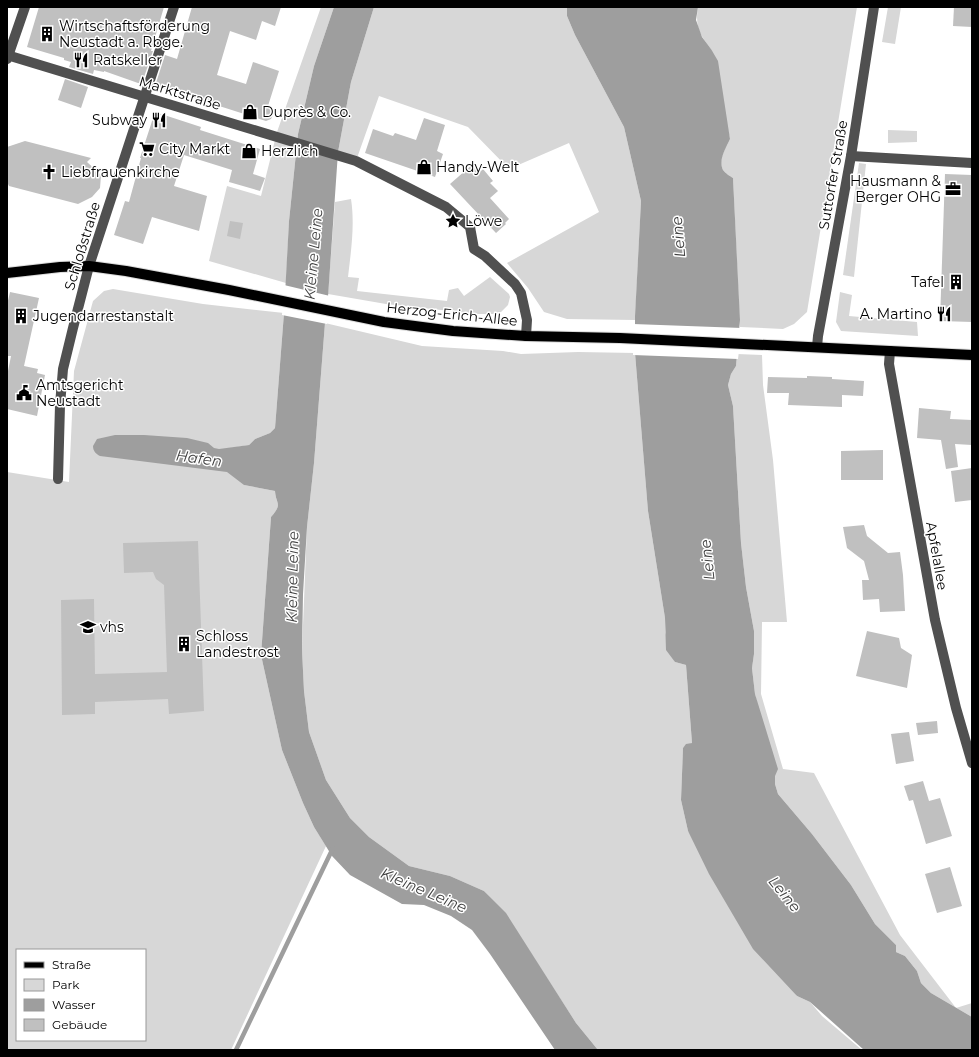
<svg xmlns="http://www.w3.org/2000/svg" width="979" height="1057" font-family="Montserrat,sans-serif">
<style>
.green{fill:#d7d7d7;fill-rule:evenodd}
.water{fill:#9e9e9e}
.pier{fill:#fff}
.lines{fill:none;stroke-linecap:round;stroke-linejoin:round}
.stream{stroke:#9e9e9e;stroke-width:4.5}
.building{fill:#c0c0c0}
.major-casing{stroke:#dbdbdb;stroke-width:12}
.minor{stroke:#505050;stroke-width:10}
.major{stroke:#000;stroke-width:10}
.labels{text-anchor:middle;dominant-baseline:central;stroke-width:3;stroke-linejoin:round;paint-order:stroke}
.poi-label{font-size:14px;fill:#000;stroke:#fff;text-anchor:start}
.street-label{font-size:14px;fill:#000;stroke:#fff}
.water-label{font-size:15px;font-style:italic;fill:#3f3f3f;stroke:#fff}
</style>
<rect width="100%" height="100%" fill="#fff"/>
<!-- green -->
<g class="green">
<path d="M 321,7 L 334,7 L 314,66 L 298,134 L 289,221 L 286,283 L 209,261 L 227,186 L 261,196 L 277,132 Z"/>
<path d="M 374,7 L 567,7 L 567,16 L 575,35 L 624,127 L 641,201 L 635,320 L 567,319 L 544,312 L 528,288 L 507,263 L 599,212 L 569,143 L 509,169 L 468,127 L 379,96 L 357,158 L 338,152 L 351,82 Z"/>
<path d="M 698,7 L 857,7 L 807,312 L 794,324 L 783,329 L 740,327 L 733,178 C 730,176 725,173 723,170 C 717,160 726,148 730,139 L 711,49 C 699,34 695,26 698,7 Z"/>
<path d="M 888,7 L 901,7 L 895,44 L 882,42 Z"/>
<path d="M 888,130 L 917,131 L 917,142 L 888,143 Z"/>
<path d="M 859,163 L 866,164 L 854,277 L 843,275 Z"/>
<path d="M 351,199 C 355,225 351,251 348,277 L 359,278 L 357,291 L 447,301 L 449,290 L 458,288 L 464,296 L 490,277 L 509,294 L 510,297 L 508,305 L 501,312 L 493,314 L 478,314 L 386,304 L 328,294 L 335,202 Z"/>
<path d="M 113,289 L 203,304 L 284,313 L 275,428 L 270,433 L 255,439 L 249,445 L 231,448 L 244,485 L 275,491 C 276,505 283,503 271,517 L 261,655 L 282,750 L 303,803 L 314,827 L 326,846 L 231,1050 L 7,1050 L 7,472 L 69,482 L 74,371 L 93,301 L 104,291 ZM 17,950 L 145,950 L 145,1040 L 17,1040 Z"/>
<path d="M 840,292 L 852,295 L 849,316 L 917,322 L 918,336 L 841,331 L 836,322 Z"/>
<path d="M 325,323 L 422,346 L 503,351 L 521,354 L 578,352 L 635,353 L 648,511 L 665,618 L 665,632 L 675,662 L 686,665 L 692,743 L 683,748 L 681,800 L 688,831 L 797,996 L 810,1002 L 822,1016 L 862,1050 L 598,1050 L 576,1023 L 505,913 L 484,891 L 450,876 L 409,866 L 369,837 L 350,818 L 326,780 L 309,732 L 304,691 L 302,650 L 307,527 L 314,463 Z"/>
<path d="M 737,354 L 762,355 L 763,385 L 773,460 L 787,622 L 762,622 L 761,694 L 783,769 L 814,773 L 900,935 L 956,1008 L 972,1003 L 972,1017 L 931,993 L 921,983 L 917,971 L 905,956 L 896,952 L 896,945 L 875,924 L 851,885 L 812,834 L 778,794 L 775,784 L 775,776 L 755,694 L 752,668 L 754,654 L 754,631 L 746,587 L 741,543 L 733,406 L 728,385 L 731,374 L 736,366 Z"/>
</g>
<!-- water -->
<g class="water">
<path d="M 334,7 L 374,7 L 351,82 L 338,152 L 328,297 L 325,323 L 314,463 L 307,527 L 303,594 L 302,650 L 304,691 L 309,732 L 326,780 L 350,818 L 369,837 L 409,866 L 450,876 L 484,891 L 506,913 L 576,1023 L 598,1050 L 555,1050 L 490,954 L 472,930 L 451,916 L 424,905 L 402,904 L 350,875 L 332,856 L 314,827 L 303,803 L 282,750 L 261,655 L 271,517 C 283,503 276,505 275,491 L 244,485 L 227,472 L 100,456 C 96,454 93,451 93,446 L 97,439 L 115,435 L 144,435 L 187,438 L 208,443 L 214,448 L 219,449 L 249,445 L 255,439 L 270,433 L 275,428 L 284,313 L 289,221 L 298,134 L 314,66 Z"/>
<path d="M 567,7 L 698,7 L 696,20 L 702,37 L 711,49 L 718,61 L 730,139 C 726,148 718,160 723,170 C 725,173 730,176 733,178 L 740,320 L 736,366 L 731,374 L 728,385 L 733,406 L 741,543 L 746,587 L 754,631 L 754,654 L 752,668 L 755,694 L 778,769 L 775,776 L 775,784 L 778,794 L 812,834 L 851,885 L 875,924 L 896,945 L 896,952 L 905,956 L 917,971 L 921,983 L 931,993 L 972,1017 L 972,1050 L 864,1050 L 810,1002 L 797,996 L 753,949 L 709,874 L 688,831 L 681,800 L 683,748 L 686,744 L 692,743 L 686,665 L 675,662 L 666,650 L 665,618 L 648,511 L 635,353 L 635,316 L 641,201 L 624,127 L 575,35 L 567,16 Z"/>
</g>
<!-- pier -->
<g class="pier">
<path d="M 284,285 L 330,296 L 327,324 L 282,315 Z"/>
<path d="M 633,324 L 742,328 L 738,359 L 633,355 Z"/>
</g>
<g class="lines">
<!-- stream -->
<path class="stream" d="M 236,1050 L 333,848"/>
</g>
<!-- building -->
<g class="building">
<path d="M 39,7 L 164,7 L 151,51 L 153,51 L 142,83 L 138,83 L 104,71 L 104,72 L 94,70 L 93,74 L 69,67 L 71,62 L 64,60 L 64,58 L 27,47 Z"/>
<path d="M 192,7 L 281,7 L 275,26 L 262,21 L 256,40 L 230,31 L 217,75 L 246,84 L 253,62 L 279,71 L 268,106 L 272,112 L 273,115 L 271,119 L 266,121 L 191,97 L 191,95 L 155,86 L 165,55 L 177,59 Z"/>
<path d="M 954,7 L 972,7 L 972,27 L 953,26 Z"/>
<path d="M 65,79 L 88,87 L 81,108 L 58,100 Z"/>
<path d="M 155,112 L 201,127 L 200,130 L 260,149 L 253,174 L 265,178 L 260,191 L 229,182 L 232,170 L 184,155 L 174,186 L 207,196 L 199,231 L 152,217 L 143,244 L 114,235 L 125,201 L 129,202 L 141,158 L 140,158 Z"/>
<path d="M 424,118 L 445,125 L 437,151 L 443,154 L 435,177 L 365,153 L 373,129 L 393,136 L 395,133 L 416,140 Z"/>
<path d="M 25,141 L 91,158 L 87,162 L 101,175 L 100,188 L 92,197 L 78,204 L 9,186 L 7,182 L 7,147 Z"/>
<path d="M 474,163 L 481,171 L 483,169 L 493,181 L 490,183 L 498,191 L 490,198 L 509,219 L 505,223 L 506,224 L 496,233 L 450,184 Z"/>
<path d="M 945,174 L 972,175 L 972,322 L 940,321 Z"/>
<path d="M 230,221 L 243,223 L 240,239 L 227,236 Z"/>
<path d="M 10,292 L 39,298 L 24,366 L 38,369 L 37,373 L 45,375 L 37,416 L 7,409 L 7,376 L 11,356 L 7,356 L 7,305 Z"/>
<path d="M 807,376 L 832,377 L 832,379 L 864,381 L 863,396 L 842,395 L 842,407 L 788,405 L 789,393 L 767,393 L 768,377 L 807,378 Z"/>
<path d="M 919,408 L 951,411 L 950,419 L 972,420 L 972,445 L 955,444 L 958,467 L 946,469 L 941,440 L 917,438 Z"/>
<path d="M 883,450 L 883,480 L 841,480 L 841,451 Z"/>
<path d="M 972,468 L 972,500 L 955,502 L 951,471 Z"/>
<path d="M 864,525 L 867,536 L 888,553 L 900,552 L 903,575 L 905,611 L 880,612 L 879,599 L 863,600 L 862,580 L 869,580 L 864,561 L 847,548 L 843,527 Z"/>
<path d="M 198,541 L 204,711 L 169,714 L 168,699 L 95,702 L 95,714 L 62,715 L 61,600 L 94,599 L 95,674 L 167,672 L 164,585 L 156,579 L 153,572 L 124,573 L 123,543 Z"/>
<path d="M 867,631 L 899,638 L 901,648 L 912,655 L 907,688 L 856,676 Z"/>
<path d="M 937,721 L 938,733 L 918,735 L 916,723 Z"/>
<path d="M 909,732 L 914,761 L 896,764 L 891,734 Z"/>
<path d="M 923,781 L 929,801 L 940,798 L 952,836 L 926,844 L 913,800 L 909,801 L 904,786 Z"/>
<path d="M 950,867 L 962,906 L 937,913 L 925,874 Z"/>
</g>
<g class="lines">
<defs>
<path id="major" d="M 7,273 L 60,267 L 89,266 L 126,271 L 229,290 L 384,322 L 453,331 L 526,336 L 620,338 L 972,355"/>
</defs>
<!-- major casing -->
<use href="#major" class="major-casing"/>
<!-- minor -->
<g class="minor">
<path d="M 7,55 L 356,161 L 446,207 L 470,227 L 474,249 L 485,256 L 515,284 L 521,293 L 527,320 L 526,336"/>
<path d="M 7,59 L 25,7"/>
<path d="M 851,156 L 972,163"/>
<path d="M 817,347 L 818,336 L 851,156 L 874,7"/>
<path d="M 890,351 L 889,364 L 935,620 L 956,708 L 972,763"/>
<path d="M 58,479 L 60,405 L 63,369 L 73,328 L 89,266 L 174,7"/>
</g>
<!-- major -->
<use href="#major" class="major"/>
</g>
<!-- icons -->
<defs>
<symbol id="building-bare" viewBox="-9 -9 18 18"><path d="M-4-6H4V6H1V3H-1V6H-4ZM-2.5-4.3h1.7v1.8h-1.7ZM.8-4.3h1.7v1.8H.8ZM-2.5-1h1.7V.8h-1.7ZM.8-1h1.7V.8H.8Z" fill="#000" stroke="#fff" stroke-width="2.5" paint-order="stroke"/></symbol>
<symbol id="restaurant-bare" viewBox="-9 -9 18 18"><path d="M-5-6h1v4h1v-4h1v4h1v-4h1v5L-1.5 .5V6h-2V.5L-5-1ZM5-6V6H3V1.5H1.5Q1.5-4 5-6Z" fill="#000" stroke="#fff" stroke-width="2.5" paint-order="stroke"/></symbol>
<symbol id="shop-bare" viewBox="-9 -9 18 18"><path d="M-5-2.5h2.3a2.7 3.5 0 0 1 5.4 0H5L5.5 6h-11ZM-1.5-2.5h3a1.5 2.3 0 0 0-3 0Z" fill="#000" stroke="#fff" stroke-width="2.5" paint-order="stroke"/></symbol>
<symbol id="supermarket-bare" viewBox="-9 -9 18 18"><path d="M-6-5.5h2.5l.6 2H6L4.5 2H-2.5L-4.4-4H-6ZM-1.5 3.2a1.3 1.3 0 1 0 .1 0ZM3 3.2a1.3 1.3 0 1 0 .1 0Z" fill="#000" stroke="#fff" stroke-width="2.5" paint-order="stroke"/></symbol>
<symbol id="church-bare" viewBox="-9 -9 18 18"><path d="M-1.2-6h2.4v3.5h3.3v2.4h-3.3V6h-2.4V-.1h-3.3v-2.4h3.3Z" fill="#000" stroke="#fff" stroke-width="2.5" paint-order="stroke"/></symbol>
<symbol id="office-bare" viewBox="-9 -9 18 18"><path d="M-6-3h4V-5.5h4V-3h4V5H-6ZM-1-4.5V-3h2v-1.5ZM-6 0V1H6V0Z" fill="#000" stroke="#fff" stroke-width="2.5" paint-order="stroke"/></symbol>
<symbol id="sight-bare" viewBox="-9 -9 18 18"><path d="M0-6L1.8-2.2L6-1.7L2.9 1.2L3.7 5.4L0 3.3L-3.7 5.4L-2.9 1.2L-6-1.7L-1.8-2.2Z" fill="#000" stroke="#fff" stroke-width="2.5" paint-order="stroke"/></symbol>
<symbol id="civic-bare" viewBox="-9 -9 18 18"><path d="M-.6-6.5H3V-4.5H.6V-3L4-1V1h2V6H-6V1h2V-1L-.6-3ZM-1.2 2.5V6h2.4V2.5Z" fill="#000" stroke="#fff" stroke-width="2.5" paint-order="stroke"/></symbol>
<symbol id="university-bare" viewBox="-9 -9 18 18"><path d="M0-5L7-2L0 1L-7-2ZM-4 1L0 2.5L4 1V4Q0 6-4 4Z" fill="#000" stroke="#fff" stroke-width="2.5" paint-order="stroke"/></symbol>
</defs>
<g fill-rule="evenodd">
<use href="#building-bare" x="36" y="23" width="22" height="22"/>
<use href="#restaurant-bare" x="70" y="49" width="22" height="22"/>
<use href="#shop-bare" x="239" y="101" width="22" height="22"/>
<use href="#restaurant-bare" x="148" y="109" width="22" height="22"/>
<use href="#supermarket-bare" x="136" y="138" width="22" height="22"/>
<use href="#shop-bare" x="238" y="140" width="22" height="22"/>
<use href="#shop-bare" x="413" y="156" width="22" height="22"/>
<use href="#church-bare" x="38" y="161" width="22" height="22"/>
<use href="#office-bare" x="942" y="178" width="22" height="22"/>
<use href="#sight-bare" x="442" y="210" width="22" height="22"/>
<use href="#building-bare" x="945" y="271" width="22" height="22"/>
<use href="#restaurant-bare" x="933" y="303" width="22" height="22"/>
<use href="#building-bare" x="10" y="305" width="22" height="22"/>
<use href="#civic-bare" x="13" y="382" width="22" height="22"/>
<use href="#university-bare" x="77" y="616" width="22" height="22"/>
<use href="#building-bare" x="173" y="633" width="22" height="22"/>
</g>
<g class="labels">
<!-- poi labels -->
<g class="poi-label">
<text x="59" y="26">Wirtschaftsförderung<tspan x="59" dy="16">Neustadt a. Rbge.</tspan></text>
<text x="93" y="60">Ratskeller</text>
<text x="262" y="112">Duprès &amp; Co.</text>
<text x="147" y="120" text-anchor="end">Subway</text>
<text x="159" y="149">City Markt</text>
<text x="261" y="151">Herzlich</text>
<text x="436" y="167">Handy-Welt</text>
<text x="61" y="172">Liebfrauenkirche</text>
<text x="941" y="181" text-anchor="end">Hausmann &amp;<tspan x="941" dy="16">Berger OHG</tspan></text>
<text x="465" y="221">Löwe</text>
<text x="944" y="282" text-anchor="end">Tafel</text>
<text x="932" y="314" text-anchor="end">A. Martino</text>
<text x="33" y="316">Jugendarrestanstalt</text>
<text x="36" y="385">Amtsgericht<tspan x="36" dy="16">Neustadt</tspan></text>
<text x="100" y="627">vhs</text>
<text x="196" y="636">Schloss<tspan x="196" dy="16">Landestrost</tspan></text>
</g>
<!-- street labels -->
<g class="street-label">
<text transform="translate(180 93) rotate(17)">Marktstraße</text>
<text transform="translate(833 175) rotate(-80)">Suttorfer Straße</text>
<text transform="translate(82 246) rotate(-73)">Schloßstraße</text>
<text transform="translate(452 314) rotate(6)">Herzog-Erich-Allee</text>
<text transform="translate(937 556) rotate(80)">Apfelallee</text>
</g>
<!-- water labels -->
<g class="water-label">
<text transform="translate(678 237) rotate(-95)">Leine</text>
<text transform="translate(313 254) rotate(-85)">Kleine Leine</text>
<text transform="translate(199 458) rotate(8)">Hafen</text>
<text transform="translate(707 560) rotate(-96)">Leine</text>
<text transform="translate(292 577) rotate(-89)">Kleine Leine</text>
<text transform="translate(424 890) rotate(23)">Kleine Leine</text>
<text transform="translate(785 894) rotate(51)">Leine</text>
</g>
</g>
<!-- border -->
<rect width="979" height="1057" fill="none" stroke="#000000" stroke-width="16"/>
<!-- legend -->
<rect x="16" y="949" width="130" height="92" fill="#ffffff" stroke="#999999"/>
<rect x="24" y="962" width="20" height="6" fill="#000000" stroke="#999999"/>
<text x="52" y="969" font-size="12" fill="#000000">Straße</text>
<rect x="24" y="979" width="20" height="12" fill="#d7d7d7" stroke="#999999"/>
<text x="52" y="989" font-size="12" fill="#000000">Park</text>
<rect x="24" y="999" width="20" height="12" fill="#9e9e9e" stroke="#999999"/>
<text x="52" y="1009" font-size="12" fill="#000000">Wasser</text>
<rect x="24" y="1019" width="20" height="12" fill="#c0c0c0" stroke="#999999"/>
<text x="52" y="1029" font-size="12" fill="#000000">Gebäude</text>
</svg>
